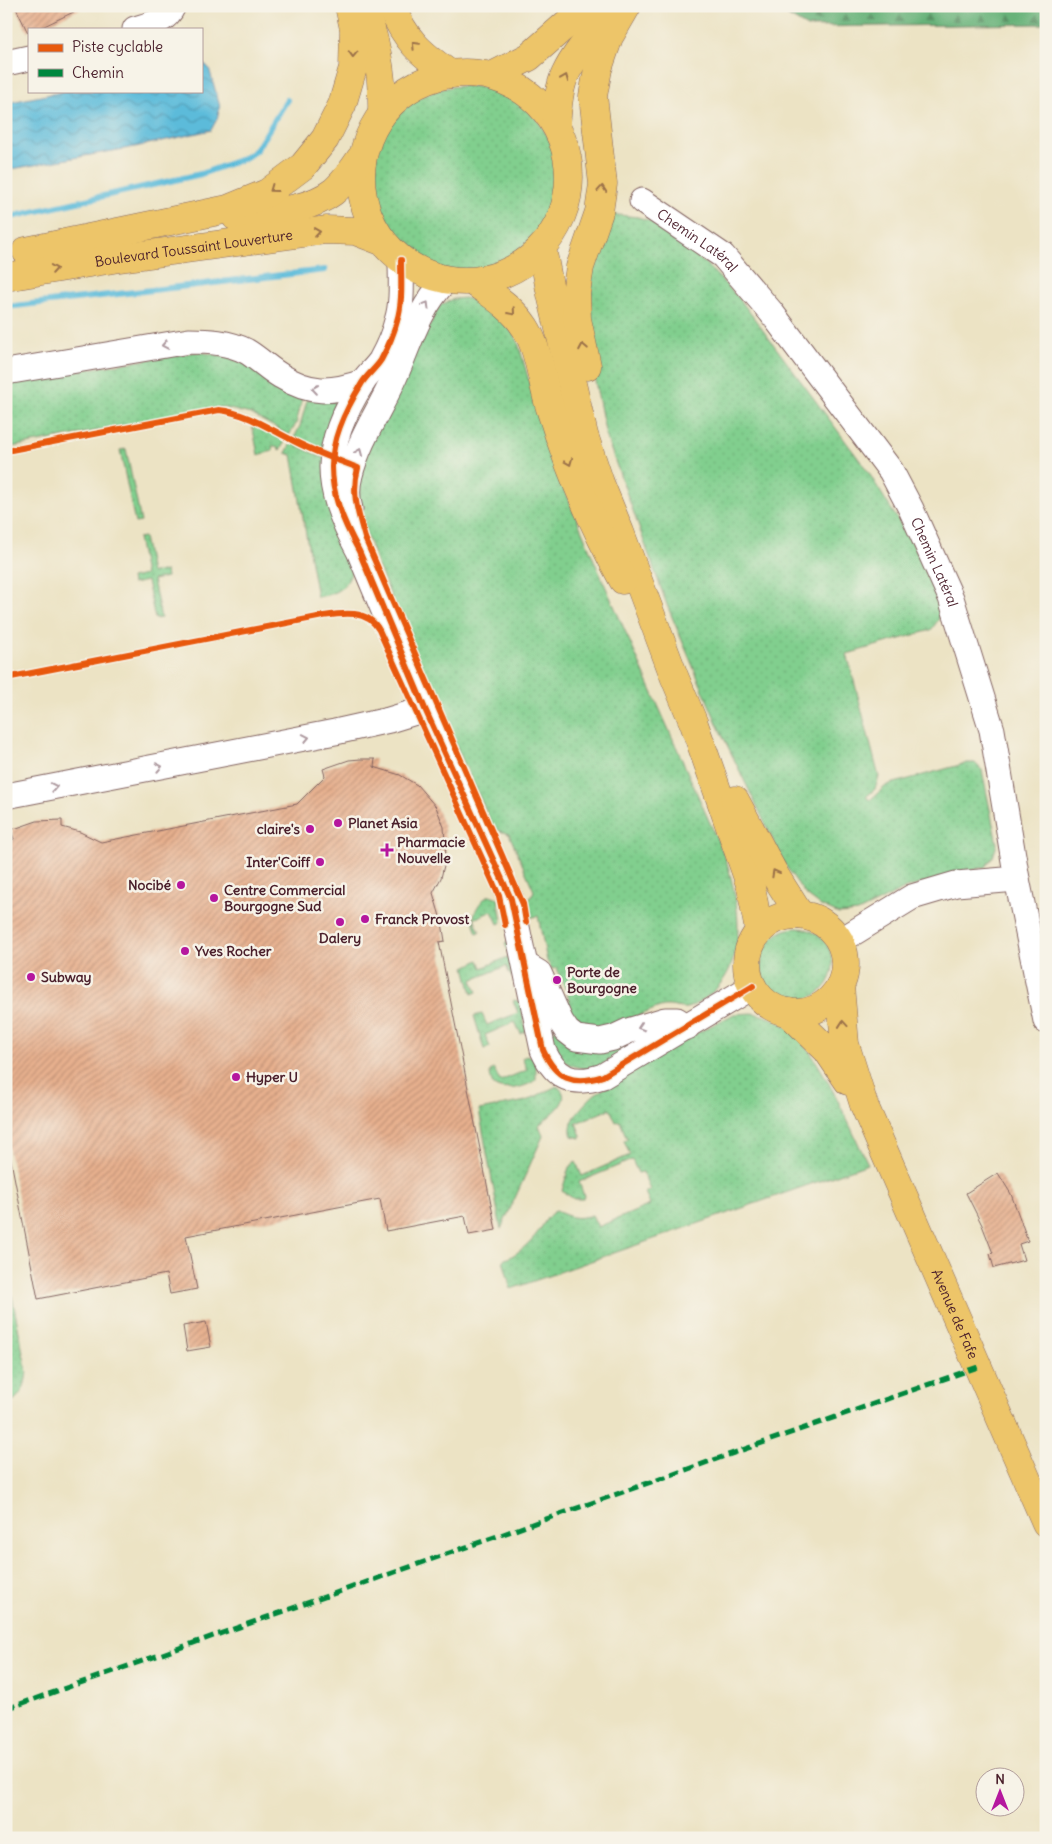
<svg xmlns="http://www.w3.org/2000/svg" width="1052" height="1844" font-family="Delius,sans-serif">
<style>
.grass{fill:url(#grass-dots);stroke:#66775c}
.forest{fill:url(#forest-firs);stroke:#596852}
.water{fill:url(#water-waves);stroke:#536d82}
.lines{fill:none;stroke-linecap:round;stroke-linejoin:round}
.stream{stroke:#5cbbda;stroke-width:6}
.building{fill:url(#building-hatch)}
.minor-casing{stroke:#836461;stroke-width:27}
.major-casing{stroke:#836461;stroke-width:29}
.minor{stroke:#fff;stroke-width:25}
.major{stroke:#edc569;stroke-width:28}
.quiet{stroke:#00873e;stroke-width:5;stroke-dasharray:10 5;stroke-linecap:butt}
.cycleway-casing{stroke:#f7f3e8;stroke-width:9}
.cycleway{stroke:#e8590c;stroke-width:6}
.oneway{stroke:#9c724a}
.oneway2{stroke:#ae9aa0}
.poi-dot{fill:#b5179e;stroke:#f7f3e8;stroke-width:2}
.labels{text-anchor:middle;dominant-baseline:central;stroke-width:5;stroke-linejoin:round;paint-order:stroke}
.street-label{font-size:14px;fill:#4a1f2b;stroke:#f7f3e8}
.poi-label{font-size:14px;font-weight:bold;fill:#4a1f2b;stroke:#f7f3e8;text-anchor:start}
</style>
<defs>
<pattern id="grass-dots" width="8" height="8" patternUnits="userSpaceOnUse" patternTransform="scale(1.25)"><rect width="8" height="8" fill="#81cf8e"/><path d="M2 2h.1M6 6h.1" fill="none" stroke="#71b17b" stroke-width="1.8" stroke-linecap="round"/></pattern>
<pattern id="forest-firs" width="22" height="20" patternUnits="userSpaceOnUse" patternTransform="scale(1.25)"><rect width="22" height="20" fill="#68b279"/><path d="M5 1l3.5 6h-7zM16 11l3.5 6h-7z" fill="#589063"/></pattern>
<pattern id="water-waves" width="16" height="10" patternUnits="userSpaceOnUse" patternTransform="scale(1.25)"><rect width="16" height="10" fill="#5cbbda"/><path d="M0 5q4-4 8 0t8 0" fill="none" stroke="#4e97b1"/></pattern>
<pattern id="building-hatch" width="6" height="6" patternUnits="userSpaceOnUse" patternTransform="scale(1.25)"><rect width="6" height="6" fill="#e7b08e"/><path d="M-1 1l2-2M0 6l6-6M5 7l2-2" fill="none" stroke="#bd8f74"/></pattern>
</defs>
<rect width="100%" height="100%" fill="#f7f3e8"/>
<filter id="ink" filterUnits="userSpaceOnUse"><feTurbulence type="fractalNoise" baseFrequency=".02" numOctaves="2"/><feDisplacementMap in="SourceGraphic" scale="10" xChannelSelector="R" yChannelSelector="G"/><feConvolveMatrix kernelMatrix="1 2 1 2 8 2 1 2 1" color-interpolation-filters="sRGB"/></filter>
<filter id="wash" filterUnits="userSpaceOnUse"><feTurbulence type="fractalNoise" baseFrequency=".0096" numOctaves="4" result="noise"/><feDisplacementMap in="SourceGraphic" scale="20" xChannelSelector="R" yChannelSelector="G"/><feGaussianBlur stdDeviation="1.12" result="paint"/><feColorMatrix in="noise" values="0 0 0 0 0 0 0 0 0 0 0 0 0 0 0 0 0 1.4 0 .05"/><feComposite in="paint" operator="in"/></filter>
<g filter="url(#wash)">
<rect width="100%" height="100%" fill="#ece3c4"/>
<!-- grass -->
<g class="grass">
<circle cx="465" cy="179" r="93"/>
<path d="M 608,214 L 638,217 L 650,221 L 705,263 L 739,298 L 867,470 L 919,554 L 937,593 L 939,602 L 939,619 L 931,630 L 847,654 L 879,777 L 875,789 L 866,797 L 870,800 L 887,785 L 967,763 L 975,763 L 982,770 L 997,844 L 993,857 L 985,867 L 906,888 L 858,912 L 839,914 L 821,906 L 805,894 L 785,865 L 719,728 L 667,605 L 606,436 L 592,366 L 585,292 Z"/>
<path d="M 464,298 L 486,303 L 494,309 L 517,339 L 550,454 L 596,565 L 725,857 C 742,910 752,978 690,1007 C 681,1011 671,1003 660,1007 C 629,1018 584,1049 565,1003 L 570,1001 L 557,968 L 552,969 L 547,961 L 538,916 L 527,918 L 526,905 L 534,891 L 509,834 L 494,829 L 446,723 L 378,566 L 357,508 L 361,458 L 440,305 L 454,299 Z"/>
<path d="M 196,352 C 205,353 215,354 223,356 C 250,362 279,385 302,399 L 296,424 L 289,435 L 251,414 L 221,407 L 6,448 L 6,382 Z"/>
<path d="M 342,396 L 326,454 L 294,438 L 300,426 L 307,400 Z"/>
<path d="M 257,423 L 286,440 L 280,450 L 275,446 L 272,446 L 273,451 L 258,455 L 252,424 Z"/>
<path d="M 291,443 L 326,459 L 353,564 C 350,586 338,594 317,597 L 292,455 L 286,453 Z"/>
<path d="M 126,449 L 141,522 L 135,523 L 120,450 Z"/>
<path d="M 144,537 L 151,573 L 166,571 L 167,577 L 153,580 L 161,618 L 155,619 L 147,581 L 132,584 L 131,578 L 145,575 L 138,538 Z"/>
<path d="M 487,896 L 493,896 L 498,898 L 502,922 L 498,924 L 492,911 L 474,919 L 480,932 L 477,933 C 470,918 475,907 487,896 Z"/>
<circle cx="797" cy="964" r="36"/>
<path d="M 508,942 L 515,976 L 511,977 L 506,966 L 472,980 L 477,992 L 472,994 L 465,967 L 479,960 L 482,968 L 510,956 L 505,944 Z"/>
<path d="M 515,1000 L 520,1002 L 526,1031 L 521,1034 L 515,1022 L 485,1035 L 490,1047 L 484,1049 L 474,1016 L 482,1014 L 487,1025 L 518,1013 L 513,1001 Z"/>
<path d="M 752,1013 C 763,1015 774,1018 784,1025 C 818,1047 849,1126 868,1164 L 511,1289 L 503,1260 C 517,1255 529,1244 538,1232 C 544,1225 547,1214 556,1211 C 571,1217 575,1220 592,1215 L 598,1227 L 650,1205 L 645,1192 L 650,1190 L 643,1172 L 638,1173 L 632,1160 L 579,1182 L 584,1196 L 583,1199 L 574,1199 L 562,1191 L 569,1167 L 576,1162 L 582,1176 L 630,1155 L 624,1141 L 627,1139 L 620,1121 L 616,1122 L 610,1109 L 576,1123 L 581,1136 L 581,1138 L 572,1136 C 566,1121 585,1103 595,1094 L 699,1032 L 734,1014 Z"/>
<path d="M 549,1029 L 632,1043 L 634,1045 C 625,1050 602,1067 593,1068 C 580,1071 558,1062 553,1049 C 551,1043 551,1036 549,1029 Z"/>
<path d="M 526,1056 L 533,1057 L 536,1061 L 536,1079 C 530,1087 499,1094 492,1083 C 491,1080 490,1075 490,1071 L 494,1069 L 500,1081 L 527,1070 L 522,1058 Z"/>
<path d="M 557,1086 C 576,1099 549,1116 539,1125 L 543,1136 L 501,1229 L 479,1110 L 526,1101 Z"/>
<path d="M 6,1265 L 27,1373 C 24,1392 21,1395 6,1407 Z"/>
</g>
<!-- forest -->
<path class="forest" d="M 780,6 L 1046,6 L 1046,24 L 807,27 L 783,13 Z"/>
<!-- water -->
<path class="water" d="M 205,64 L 209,68 L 220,107 L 217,119 L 211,130 L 135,147 L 6,170 L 6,103 L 66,91 L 201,91 L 201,65 Z"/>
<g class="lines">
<!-- stream -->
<g class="stream">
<path d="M 6,218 L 201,174 L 245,158 L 256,150 L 287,100"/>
<path d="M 6,307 L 325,270"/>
</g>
</g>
<g id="blocks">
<!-- building -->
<g class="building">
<path d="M 15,6 L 86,6 L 38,29 L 29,29 L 28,33 Z"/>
<path d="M 361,759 L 375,759 L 374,767 L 400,775 L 417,785 L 436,807 L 444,827 L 446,857 L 441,878 L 433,893 L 442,923 L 445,941 L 439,942 L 496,1230 L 469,1235 L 465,1216 L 386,1231 L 380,1199 L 186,1236 L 197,1289 L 170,1294 L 166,1274 L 38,1299 L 6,1135 L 6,843 L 14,839 L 11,830 L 37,821 L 62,820 L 62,827 L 80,832 L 101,842 L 297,804 L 325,776 L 323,769 L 349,760 Z"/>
<path d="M 998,1173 L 1011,1194 L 1028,1241 L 1019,1244 L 1024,1260 L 994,1268 L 990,1254 L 993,1253 L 982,1225 L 966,1193 Z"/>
<path d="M 206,1322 L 211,1347 L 187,1351 L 183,1326 Z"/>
</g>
</g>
</g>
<g filter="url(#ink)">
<use href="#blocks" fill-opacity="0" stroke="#836461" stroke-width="1"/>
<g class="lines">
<defs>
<g id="minor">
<path d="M 135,29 C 151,24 166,22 173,6"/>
<path d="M 6,63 L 29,58"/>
<path id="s1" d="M 642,201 L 723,256 L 771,312 L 891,471 L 911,509 L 951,598 L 992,730 L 1017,879 L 1046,1021"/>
<path d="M 401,260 C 401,280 403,302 397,321 C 394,333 387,349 381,360 C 376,368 367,375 362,383 C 322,448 323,485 359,551 L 425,709 L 511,899 L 543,1050 C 556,1079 573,1086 603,1076 L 753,986"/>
<path d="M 6,372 L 189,341 C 209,341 228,342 246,351 C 258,358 269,369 281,376 C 310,394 331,393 363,382"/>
<path d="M 350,509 C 347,498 347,486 350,475 C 358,443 377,414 391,385 C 409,347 416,312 445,281"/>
<path d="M 6,796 L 335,732 L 389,720 L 425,709"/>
<path d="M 840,941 L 912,897 L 956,884 L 1017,879"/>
<path d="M 529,967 L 539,973 L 561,1022 L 567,1031 L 576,1038 L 600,1041 L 613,1038 L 628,1031 L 665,1020 L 677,1020 L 687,1027"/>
</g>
<g id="major">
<path d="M 363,6 C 376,39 383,77 382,113"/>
<path d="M 391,6 C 406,41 420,53 450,74"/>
<circle cx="465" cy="177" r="104"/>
<path d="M 492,76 L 529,57 L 587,6"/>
<path d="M 556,125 C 558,109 558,90 565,75 C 575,53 594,33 609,14"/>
<path d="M 236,217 C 268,212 306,212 333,192 C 344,183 352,171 360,159"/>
<path d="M 542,248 L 550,290 L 584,435 L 600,483 L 620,532 L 674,676 L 694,724 L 751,887 L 759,931"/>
<path d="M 26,251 L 228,209 L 267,193 L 303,166 L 325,139 L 342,105 L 353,68 L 354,29 L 349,6"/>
<path id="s2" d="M 6,277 L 113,259 L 326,230 L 355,231 L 381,241"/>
<path d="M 474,282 C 493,296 512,307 525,327 C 539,348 542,383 550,408 C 568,467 593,525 623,580"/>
<path d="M 587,366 L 577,319 L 576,293 L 580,267 L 599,212 L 603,184 L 593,96 L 598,69 L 609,37 L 627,6"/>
<path d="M 735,800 L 776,877 L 800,915"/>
<circle cx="796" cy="964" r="49"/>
<path id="s3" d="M 840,986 L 845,1044 L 864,1105 L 1046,1523"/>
<path d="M 788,1012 L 827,1050 L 848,1081"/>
</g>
</defs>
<!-- minor casing -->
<use href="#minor" class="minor-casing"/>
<!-- major casing -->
<use href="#major" class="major-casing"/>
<!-- minor -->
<use href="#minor" class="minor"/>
<!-- major -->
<use href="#major" class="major"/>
<!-- quiet -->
<path class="quiet" d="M 6,1709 L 978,1367"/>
<defs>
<g id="cycleway">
<path d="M 401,260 C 401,280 403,302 397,321 C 394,333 387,349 381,360 C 376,368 367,375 362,383 C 322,448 323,485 359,551 L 425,709 L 511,899 L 543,1050 C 556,1079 573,1086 603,1076 L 753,986"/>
<path d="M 6,451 L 219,410 C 246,413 266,427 290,439 C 312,451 335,459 358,468 C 351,493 358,513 365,538 L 523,904 L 526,922"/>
<path d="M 6,678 L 323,616 C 343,613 367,609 379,630 L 495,887 L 499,896 L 505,925"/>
</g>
</defs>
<!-- cycleway casing -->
<use href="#cycleway" class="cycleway-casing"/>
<!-- cycleway -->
<use href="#cycleway" class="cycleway"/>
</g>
<!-- one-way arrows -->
<defs><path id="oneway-chevron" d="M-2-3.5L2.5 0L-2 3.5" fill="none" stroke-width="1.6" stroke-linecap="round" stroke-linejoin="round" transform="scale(1.25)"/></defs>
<g class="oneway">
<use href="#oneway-chevron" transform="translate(415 45) rotate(-134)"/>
<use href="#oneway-chevron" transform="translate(353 54) rotate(92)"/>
<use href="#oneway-chevron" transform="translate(565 78) rotate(-68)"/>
<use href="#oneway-chevron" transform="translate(273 189) rotate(144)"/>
<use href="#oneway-chevron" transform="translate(602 189) rotate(-85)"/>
<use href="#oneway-chevron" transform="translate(317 232) rotate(-8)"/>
<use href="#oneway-chevron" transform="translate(54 269) rotate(-9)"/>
<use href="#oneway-chevron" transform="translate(512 312) rotate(49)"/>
<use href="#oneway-chevron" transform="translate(583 347) rotate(-101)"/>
<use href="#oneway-chevron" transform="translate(569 462) rotate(68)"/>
<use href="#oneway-chevron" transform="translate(775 873) rotate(-119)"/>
<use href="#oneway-chevron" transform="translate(843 1024) rotate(-95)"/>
</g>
<g class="oneway2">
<use href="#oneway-chevron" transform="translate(426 305) rotate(-59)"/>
<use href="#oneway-chevron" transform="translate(165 345) rotate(170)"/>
<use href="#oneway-chevron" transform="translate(315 389) rotate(-172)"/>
<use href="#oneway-chevron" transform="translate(359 452) rotate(-67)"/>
<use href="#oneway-chevron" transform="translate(306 738) rotate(-11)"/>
<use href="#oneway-chevron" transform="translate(159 767) rotate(-11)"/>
<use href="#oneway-chevron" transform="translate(54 787) rotate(-11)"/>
<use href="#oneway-chevron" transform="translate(641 1027) rotate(162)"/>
</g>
</g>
<!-- markers -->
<g class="poi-dot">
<circle cx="338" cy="823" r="5"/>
<circle cx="310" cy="829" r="5"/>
<path d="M384.5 842.5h5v5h5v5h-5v5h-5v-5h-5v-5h5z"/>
<circle cx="320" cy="862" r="5"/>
<circle cx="181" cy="885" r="5"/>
<circle cx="214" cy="898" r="5"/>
<circle cx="365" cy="919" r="5"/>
<circle cx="340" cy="922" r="5"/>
<circle cx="185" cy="951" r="5"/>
<circle cx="31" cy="977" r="5"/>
<circle cx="557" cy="980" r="5"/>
<circle cx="236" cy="1077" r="5"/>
</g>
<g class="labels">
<!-- street labels -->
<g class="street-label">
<text stroke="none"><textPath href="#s1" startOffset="68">Chemin Latéral</textPath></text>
<text stroke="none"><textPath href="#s2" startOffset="190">Boulevard Toussaint Louverture</textPath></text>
<text stroke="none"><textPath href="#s1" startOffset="472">Chemin Latéral</textPath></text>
<text stroke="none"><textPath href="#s3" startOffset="350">Avenue de Fafe</textPath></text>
</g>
<!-- poi labels -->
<g class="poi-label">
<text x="348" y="823">Planet Asia</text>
<text x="300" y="829" text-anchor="end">claire's</text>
<text x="397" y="842">Pharmacie<tspan x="397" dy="16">Nouvelle</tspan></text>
<text x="310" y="862" text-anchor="end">Inter'Coiff</text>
<text x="171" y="885" text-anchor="end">Nocibé</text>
<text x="224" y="890">Centre Commercial<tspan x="224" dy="16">Bourgogne Sud</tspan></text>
<text x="375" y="919">Franck Provost</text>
<text x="340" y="938" text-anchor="middle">Dalery</text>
<text x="195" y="951">Yves Rocher</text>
<text x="567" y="972">Porte de<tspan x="567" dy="16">Bourgogne</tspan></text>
<text x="41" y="977">Subway</text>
<text x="246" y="1077">Hyper U</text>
</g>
</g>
<!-- margin -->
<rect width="1052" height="1844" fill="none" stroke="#f7f3e8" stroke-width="25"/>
<!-- legend -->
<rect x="28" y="28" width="175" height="65" fill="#f7f3e8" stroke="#b29e9c"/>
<rect x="38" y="44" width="25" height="8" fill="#e8590c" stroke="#b29e9c"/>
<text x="72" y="52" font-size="15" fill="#4a1f2b">Piste cyclable</text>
<rect x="38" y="69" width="25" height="8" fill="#00873e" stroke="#b29e9c"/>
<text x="72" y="78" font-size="15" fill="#4a1f2b">Chemin</text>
<!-- north arrow -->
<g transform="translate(1000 1792)"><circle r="24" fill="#f7f3e8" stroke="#b29e9c"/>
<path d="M0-4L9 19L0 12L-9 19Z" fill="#b5179e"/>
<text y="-8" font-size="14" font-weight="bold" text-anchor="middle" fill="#4a1f2b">N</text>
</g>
</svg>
